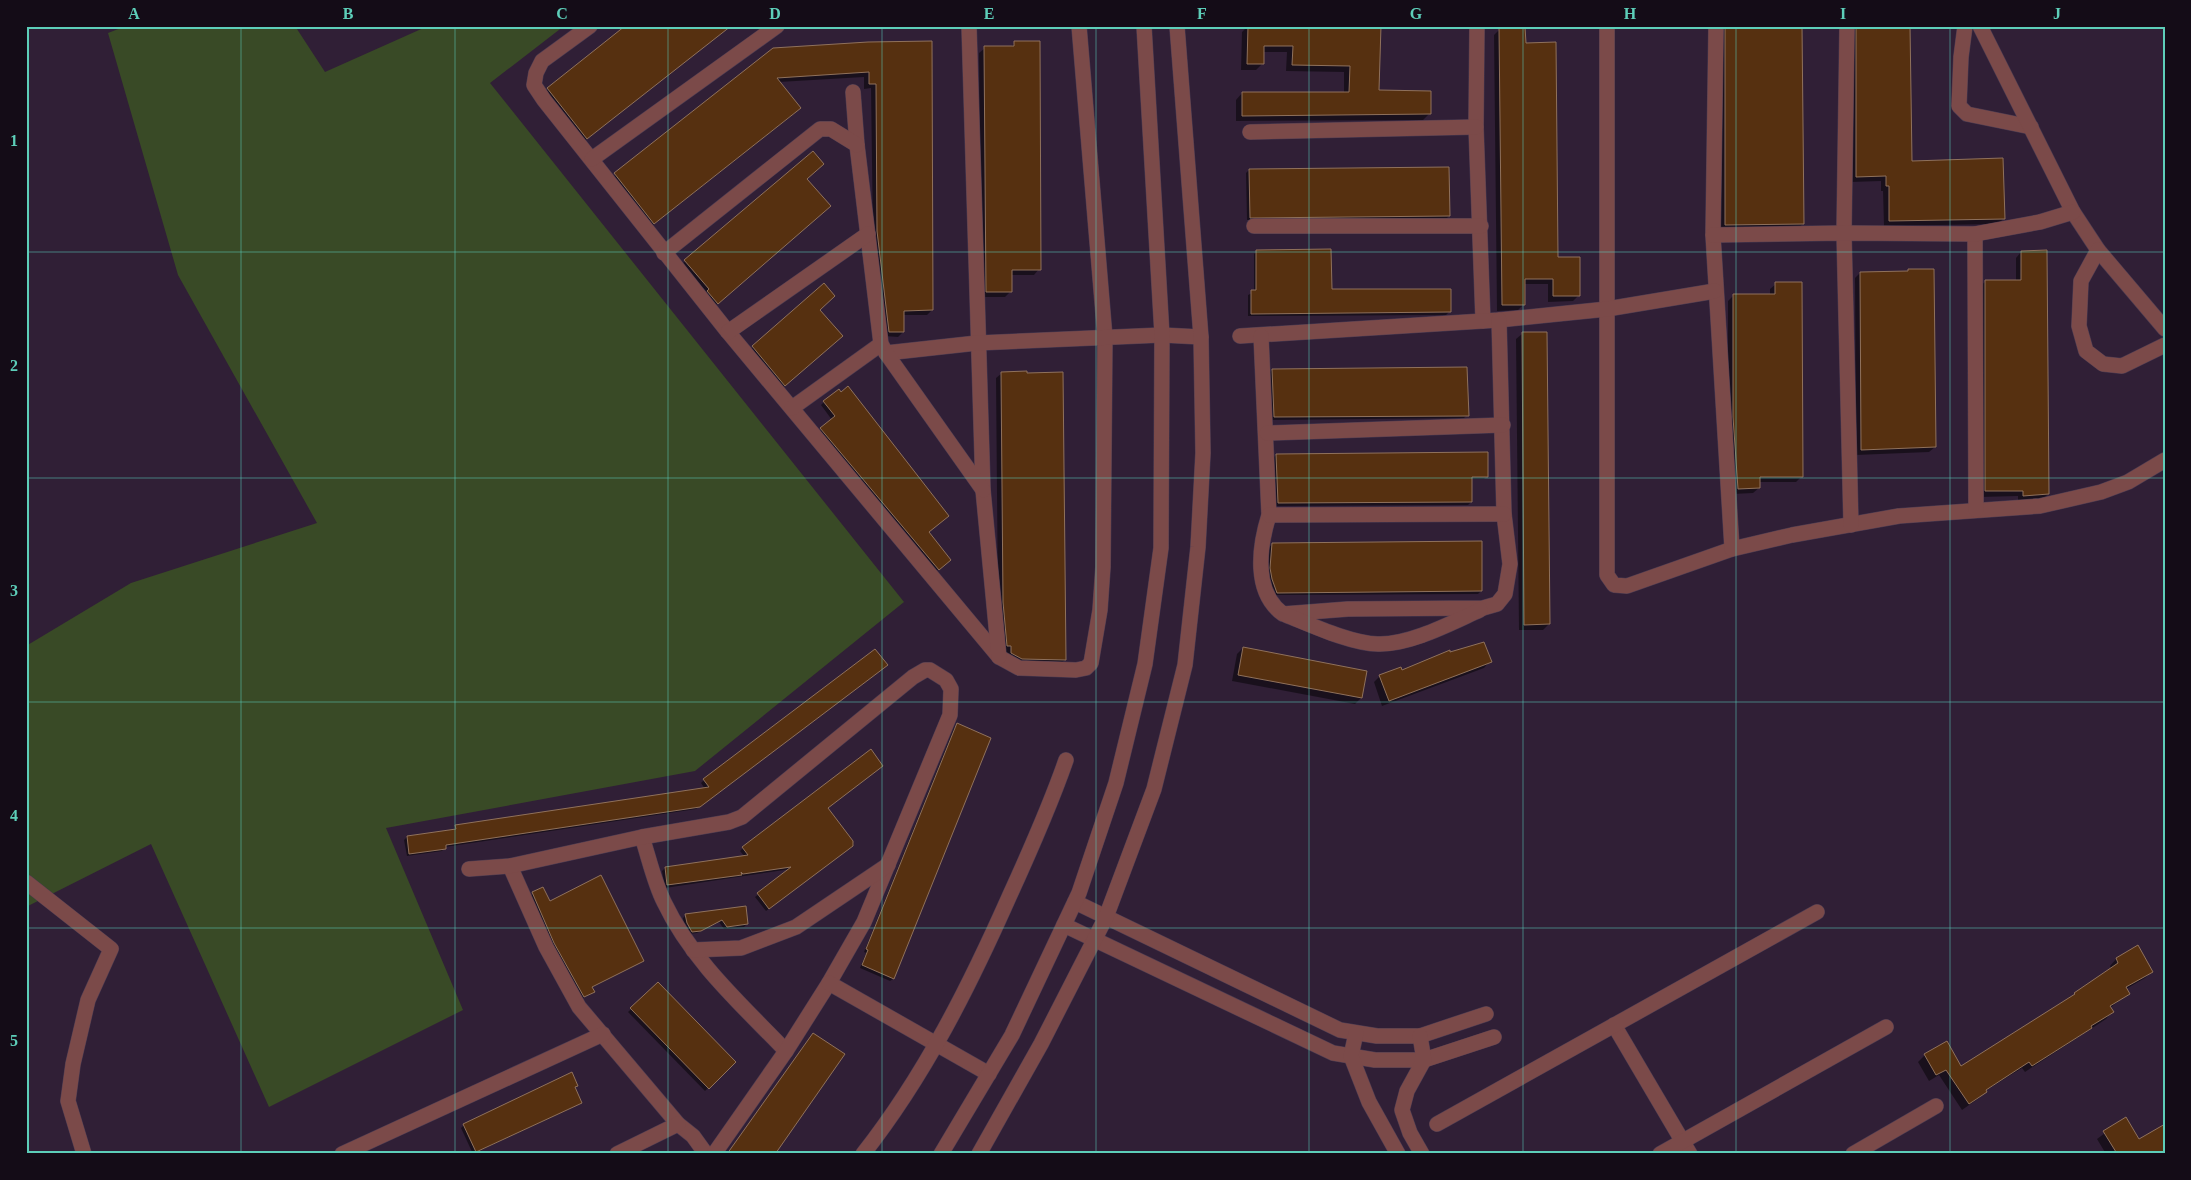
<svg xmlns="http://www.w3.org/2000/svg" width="2191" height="1180" font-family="'Times New Roman',serif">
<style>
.green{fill:#394a26}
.shadow{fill:#0007}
.building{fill:#563010;stroke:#8f715c}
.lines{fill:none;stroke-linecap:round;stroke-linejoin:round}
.street-casing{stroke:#4c3c52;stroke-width:16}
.street{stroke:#7b4a49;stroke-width:15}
.grid{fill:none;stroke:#5dceb9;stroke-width:1;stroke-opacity:0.55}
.neatline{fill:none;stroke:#5dceb9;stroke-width:2}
.grid-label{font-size:16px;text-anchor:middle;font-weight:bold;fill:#5dceb9}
</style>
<rect width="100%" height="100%" fill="#301f36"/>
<!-- green -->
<path class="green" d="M 126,26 L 295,26 L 325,72 L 428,26 L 564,26 L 490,83 L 904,602 L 695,771 L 386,828 L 463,1010 L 269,1107 L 151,844 L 26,907 L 26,646 L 131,583 L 317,523 L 178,275 L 108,33 Z"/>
<!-- shadow -->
<g class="shadow">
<path d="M 729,26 L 584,141 L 545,92 L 548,89 Z"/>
<path d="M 1248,26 L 1347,27 L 1378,92 L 1429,114 L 1423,120 L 1236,121 L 1236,100 L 1242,93 L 1344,93 L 1344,72 L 1286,71 L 1287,52 L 1263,52 L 1262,64 L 1256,70 L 1241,70 L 1242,32 Z"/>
<path d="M 1718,26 L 1801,26 L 1803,224 L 1797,229 L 1720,231 Z"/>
<path d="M 1850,26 L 1909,26 L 1910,163 L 2004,218 L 1998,224 L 1884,226 L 1883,191 L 1881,191 L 1881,181 L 1851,182 Z"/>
<path d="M 1500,29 L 1524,44 L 1557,259 L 1579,295 L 1573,301 L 1548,302 L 1548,284 L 1524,284 L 1524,304 L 1518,310 L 1497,311 L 1494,35 Z"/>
<path d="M 868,43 L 932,310 L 927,315 L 903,315 L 903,332 L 898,337 L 884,336 L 873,237 L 871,88 L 864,89 L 864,77 L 779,82 L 795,113 L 649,228 L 610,179 L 774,49 Z"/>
<path d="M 1015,43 L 1039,269 L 1034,275 L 1011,275 L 1011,291 L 1005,297 L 981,297 L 979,53 L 985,48 L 1010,47 Z"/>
<path d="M 813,153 L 806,179 L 826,209 L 714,306 L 705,295 L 707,293 L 682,264 Z"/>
<path d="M 1249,170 L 1449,216 L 1446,219 L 1247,220 L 1246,173 Z"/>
<path d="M 1257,251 L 1330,291 L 1449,312 L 1446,315 L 1248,316 L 1248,295 L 1254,292 L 1254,254 Z"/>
<path d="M 2021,252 L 2048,494 L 2042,500 L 2018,501 L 2018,496 L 1980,497 L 1979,287 L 1985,282 L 2016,281 L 2016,258 Z"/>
<path d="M 1860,273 L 1935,447 L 1929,452 L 1856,455 L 1855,278 Z"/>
<path d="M 1776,284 L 1802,476 L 1796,482 L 1759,482 L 1759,488 L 1753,493 L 1733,494 L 1728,401 L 1728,301 L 1733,296 L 1770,295 L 1770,289 Z"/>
<path d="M 824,285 L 818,310 L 838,339 L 782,388 L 750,350 Z"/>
<path d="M 1522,334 L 1549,624 L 1543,630 L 1519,630 L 1516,339 Z"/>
<path d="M 1272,370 L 1467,415 L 1464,418 L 1271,420 L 1269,373 Z"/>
<path d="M 1002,373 L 1061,373 L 1065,660 L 1059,665 L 1016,664 L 1006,659 L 1006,651 L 1002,651 L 998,608 L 996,378 Z"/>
<path d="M 824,402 L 927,532 L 946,563 L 935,572 L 818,432 L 832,420 L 821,405 Z"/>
<path d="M 1276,455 L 1487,476 L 1484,479 L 1471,479 L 1471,502 L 1468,505 L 1275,506 L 1273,458 Z"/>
<path d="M 1273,544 L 1481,591 L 1478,594 L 1274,595 L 1268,571 L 1269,547 Z"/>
<path d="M 1243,648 L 1361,698 L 1355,704 L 1232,681 L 1237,654 Z"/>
<path d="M 1450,654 L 1490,661 L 1484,668 L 1382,706 L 1374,682 L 1380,676 L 1401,671 Z"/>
<path d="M 883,668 L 696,809 L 445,847 L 442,851 L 407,856 L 404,840 L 407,837 L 453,830 L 456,826 L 705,789 L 701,783 L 704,780 Z"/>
<path d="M 957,725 L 893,979 L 890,981 L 860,968 L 866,953 L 864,952 L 954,728 Z"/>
<path d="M 827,808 L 854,844 L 766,911 L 755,897 L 791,869 L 665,888 L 662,871 L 665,868 L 745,857 L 740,851 L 743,848 Z"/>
<path d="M 533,894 L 549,903 L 639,963 L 591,988 L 593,991 L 581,999 L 552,946 L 530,897 Z"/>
<path d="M 745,907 L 747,924 L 744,927 L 724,929 L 719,922 L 697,933 L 689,934 L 684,927 L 683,918 L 686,915 Z"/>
<path d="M 2138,947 L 2152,971 L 2145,978 L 2126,989 L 2128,993 L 2110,1008 L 2112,1012 L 2106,1019 L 2025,1072 L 2022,1068 L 1985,1091 L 1979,1098 L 1962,1110 L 1939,1075 L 1929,1081 L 1918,1062 L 1925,1055 L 1947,1043 L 1961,1068 L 2068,1000 L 2111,969 L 2110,966 L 2116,959 Z"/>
<path d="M 658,984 L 734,1062 L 705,1091 L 628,1012 Z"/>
<path d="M 577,1085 L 574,1088 L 580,1102 L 577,1105 L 473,1154 L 461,1128 L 464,1125 Z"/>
<path d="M 2125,1118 L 2139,1140 L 2165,1154 L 2106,1154 L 2097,1139 Z"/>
</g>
<!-- building -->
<g class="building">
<path d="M 625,26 L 731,26 L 587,139 L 547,88 Z"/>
<path d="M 1248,26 L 1381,26 L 1379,90 L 1431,91 L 1431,114 L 1242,116 L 1242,92 L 1349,92 L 1350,66 L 1292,65 L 1293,46 L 1264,46 L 1264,64 L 1247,64 Z"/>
<path d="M 1725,26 L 1802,26 L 1804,224 L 1725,225 Z"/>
<path d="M 1856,26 L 1910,26 L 1912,161 L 2003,158 L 2005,219 L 1889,221 L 1889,186 L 1886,186 L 1886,176 L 1856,177 Z"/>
<path d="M 1525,27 L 1526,43 L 1556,42 L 1558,257 L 1580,257 L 1580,296 L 1553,296 L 1553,279 L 1525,279 L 1525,305 L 1502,305 L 1499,28 Z"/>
<path d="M 932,41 L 933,310 L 904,311 L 904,332 L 889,332 L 877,231 L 876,84 L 869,84 L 869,72 L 777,78 L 801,108 L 654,224 L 614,173 L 773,48 L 868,42 Z"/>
<path d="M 1014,41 L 1040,41 L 1041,270 L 1012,270 L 1012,292 L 986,292 L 984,46 L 1014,46 Z"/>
<path d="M 813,151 L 824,164 L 807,179 L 831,206 L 718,304 L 707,291 L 709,289 L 684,260 Z"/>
<path d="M 1449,167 L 1450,216 L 1250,218 L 1249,169 Z"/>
<path d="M 1331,249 L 1332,289 L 1451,289 L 1451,312 L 1251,314 L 1251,290 L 1256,290 L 1256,250 Z"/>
<path d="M 2047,250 L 2049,494 L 2023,496 L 2023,491 L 1985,491 L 1985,280 L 2021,280 L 2021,251 Z"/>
<path d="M 1908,269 L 1934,269 L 1936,447 L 1861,450 L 1860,272 L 1908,271 Z"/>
<path d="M 1775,282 L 1802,282 L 1803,477 L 1760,477 L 1760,488 L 1738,489 L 1733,417 L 1733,294 L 1775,294 Z"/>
<path d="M 824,283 L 835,296 L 820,310 L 843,336 L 785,386 L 752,346 Z"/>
<path d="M 1522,332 L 1547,332 L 1550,624 L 1524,625 Z"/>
<path d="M 1467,367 L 1469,416 L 1274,417 L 1272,369 Z"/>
<path d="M 1027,371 L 1027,373 L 1063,372 L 1066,660 L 1022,659 L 1011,653 L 1011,646 L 1007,646 L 1003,602 L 1001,372 Z"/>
<path d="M 848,386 L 949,516 L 929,532 L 951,560 L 939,570 L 820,428 L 835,416 L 823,401 L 839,389 L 841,392 Z"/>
<path d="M 1488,452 L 1488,477 L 1472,477 L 1472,502 L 1278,503 L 1276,454 Z"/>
<path d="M 1482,541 L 1482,591 L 1277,593 L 1272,579 L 1270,568 L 1272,543 Z"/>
<path d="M 1484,642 L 1492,662 L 1389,701 L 1379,675 L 1401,667 L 1402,670 L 1450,650 L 1450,652 Z"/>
<path d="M 1243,647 L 1367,671 L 1362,698 L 1238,675 Z"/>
<path d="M 875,649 L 888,665 L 700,807 L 446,845 L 446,849 L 409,854 L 407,836 L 456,829 L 455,825 L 709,787 L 703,779 Z"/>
<path d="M 957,723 L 991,738 L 894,979 L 862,965 L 868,950 L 866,949 Z"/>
<path d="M 871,749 L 883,766 L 828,808 L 853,841 L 853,846 L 769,909 L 757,893 L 791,867 L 743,874 L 741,872 L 742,875 L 667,885 L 665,867 L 748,855 L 742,847 Z"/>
<path d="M 601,875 L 644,961 L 592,987 L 595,992 L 584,997 L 554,943 L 532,892 L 543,887 L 550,901 Z"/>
<path d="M 746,906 L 748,924 L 727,927 L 722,920 L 701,931 L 692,932 L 687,923 L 685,914 Z"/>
<path d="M 2138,945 L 2153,972 L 2126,987 L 2130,994 L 2110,1006 L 2114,1012 L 2091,1026 L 2092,1028 L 2032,1066 L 2029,1062 L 1986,1090 L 1987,1092 L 1969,1104 L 1946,1070 L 1936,1075 L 1924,1054 L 1947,1041 L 1961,1066 L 2075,994 L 2074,993 L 2118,963 L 2116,958 Z"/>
<path d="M 658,982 L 736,1062 L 709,1089 L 630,1008 Z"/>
<path d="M 813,1033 L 845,1054 L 778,1150 L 775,1154 L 727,1154 Z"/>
<path d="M 572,1072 L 578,1086 L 575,1087 L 582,1103 L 476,1152 L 463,1124 Z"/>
<path d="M 2126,1117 L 2139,1139 L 2165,1124 L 2165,1154 L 2113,1154 L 2116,1152 L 2103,1131 Z"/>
</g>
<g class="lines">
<defs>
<g id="street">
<path d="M 590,26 L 542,61 L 536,73 L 534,85 L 544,100 L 728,332 L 999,657 L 1019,668 L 1076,670 L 1086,668 L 1091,663 L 1100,610 L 1103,567 L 1105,337 L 1079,26"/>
<path d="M 969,26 L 983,490 L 999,657"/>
<path d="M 1477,26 L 1476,127 L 1483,321"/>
<path d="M 1607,26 L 1607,575 L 1614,585 L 1627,586 L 1732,549"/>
<path d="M 1716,26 L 1713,235 L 1732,549 L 1792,535 L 1899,516 L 2040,506 L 2101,492 L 2128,482 L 2165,460"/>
<path d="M 1847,26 L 1844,233 L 1851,525"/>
<path d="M 1965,26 L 1961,57 L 1959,106 L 1967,114 L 2031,127"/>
<path d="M 1980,26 L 2073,212 L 2098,250 L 2165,329"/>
<path d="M 853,92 L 857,145 L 881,344 L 886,353 L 977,343 L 1162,335 L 1201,337"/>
<path d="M 1250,132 L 1476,127"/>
<path d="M 592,159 L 777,26"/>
<path d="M 1254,226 L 1481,226"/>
<path d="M 1975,234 L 1976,510"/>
<path d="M 1713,235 L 1844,233 L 1975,234 L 2040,222 L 2073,212"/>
<path d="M 2098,250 L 2081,281 L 2079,326 L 2086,351 L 2103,364 L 2122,366 L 2165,345"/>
<path d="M 664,253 L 820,129 L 831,129 L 857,145"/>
<path d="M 728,332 L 868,234"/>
<path d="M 1240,336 L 1499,320 L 1607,309 L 1715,291"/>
<path d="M 1261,336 L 1269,515 C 1259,547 1253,592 1283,614 L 1348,609 L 1483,608 L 1497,604 L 1505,594 L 1510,564 L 1504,514 L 1499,320"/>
<path d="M 886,353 L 983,490"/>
<path d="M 792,408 L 881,344"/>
<path d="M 1267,433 L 1503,425"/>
<path d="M 1269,515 L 1504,514"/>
<path d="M 1286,615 C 1311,625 1352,644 1378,644 C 1410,645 1451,623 1480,610"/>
<path d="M 642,837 C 649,858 654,882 664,902 C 692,961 742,1005 786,1051"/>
<path d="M 510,866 L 546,947 L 579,1007 L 678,1124 L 693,1136 L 706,1154"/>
<path d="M 469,869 L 510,866 L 642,837 L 729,822 L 742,817 L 913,677 L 925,670 L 930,670 L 946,680 L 951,689 L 950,715 L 864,922 L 829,983 L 786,1051 L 714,1154"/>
<path d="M 26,882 L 111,949 L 88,1000 L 73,1064 L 68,1101 L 84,1154"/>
<path d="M 1075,902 L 1340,1030 L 1377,1036 L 1420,1036 L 1486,1014"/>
<path d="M 1064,925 L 1333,1053 L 1375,1060 L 1424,1060 L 1494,1037"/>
<path d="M 693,950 L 741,948 L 796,927 L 888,865"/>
<path d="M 829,983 L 989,1074"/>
<path d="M 1614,1025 L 1690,1154"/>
<path d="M 1356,1033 L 1351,1056 L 1369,1102 L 1398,1154"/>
<path d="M 1420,1036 L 1424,1060 L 1407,1091 L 1402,1110 L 1410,1133 L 1422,1154"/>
<path d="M 1437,1124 L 1817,912"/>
<path d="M 342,1154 L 603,1034"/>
<path d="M 617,1154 L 678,1124"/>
<path d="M 863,1154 C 925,1075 969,987 1009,897 C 1030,851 1050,806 1066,760"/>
<path d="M 941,1154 L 1012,1035 L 1079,893 L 1116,783 L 1145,664 L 1161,548 L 1162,335 L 1144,26"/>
<path d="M 979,1154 L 1041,1044 L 1106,917 L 1154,789 L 1185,665 L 1198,547 L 1203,453 L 1201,337 L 1177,26"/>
<path d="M 1660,1154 L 1886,1027"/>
<path d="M 1853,1154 L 1936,1106"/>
</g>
</defs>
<!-- street casing -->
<use href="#street" class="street-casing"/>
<!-- street -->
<use href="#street" class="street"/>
</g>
<!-- grid -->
<path class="grid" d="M 241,26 L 241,1154M 455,26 L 455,1154M 668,26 L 668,1154M 882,26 L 882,1154M 1096,26 L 1096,1154M 1309,26 L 1309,1154M 1523,26 L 1523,1154M 1736,26 L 1736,1154M 1950,26 L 1950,1154M 26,252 L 2165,252M 26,478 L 2165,478M 26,702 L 2165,702M 26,928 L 2165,928"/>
<!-- border -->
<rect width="2191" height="1180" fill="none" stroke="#140c17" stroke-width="55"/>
<rect x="28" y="28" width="2136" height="1124" class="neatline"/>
<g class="grid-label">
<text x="134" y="19">A</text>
<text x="348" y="19">B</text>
<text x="562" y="19">C</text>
<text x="775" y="19">D</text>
<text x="989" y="19">E</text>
<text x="1202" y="19">F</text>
<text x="1416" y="19">G</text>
<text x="1630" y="19">H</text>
<text x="1843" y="19">I</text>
<text x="2057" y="19">J</text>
<text x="14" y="146">1</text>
<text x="14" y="371">2</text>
<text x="14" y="596">3</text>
<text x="14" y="821">4</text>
<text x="14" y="1046">5</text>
</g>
</svg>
